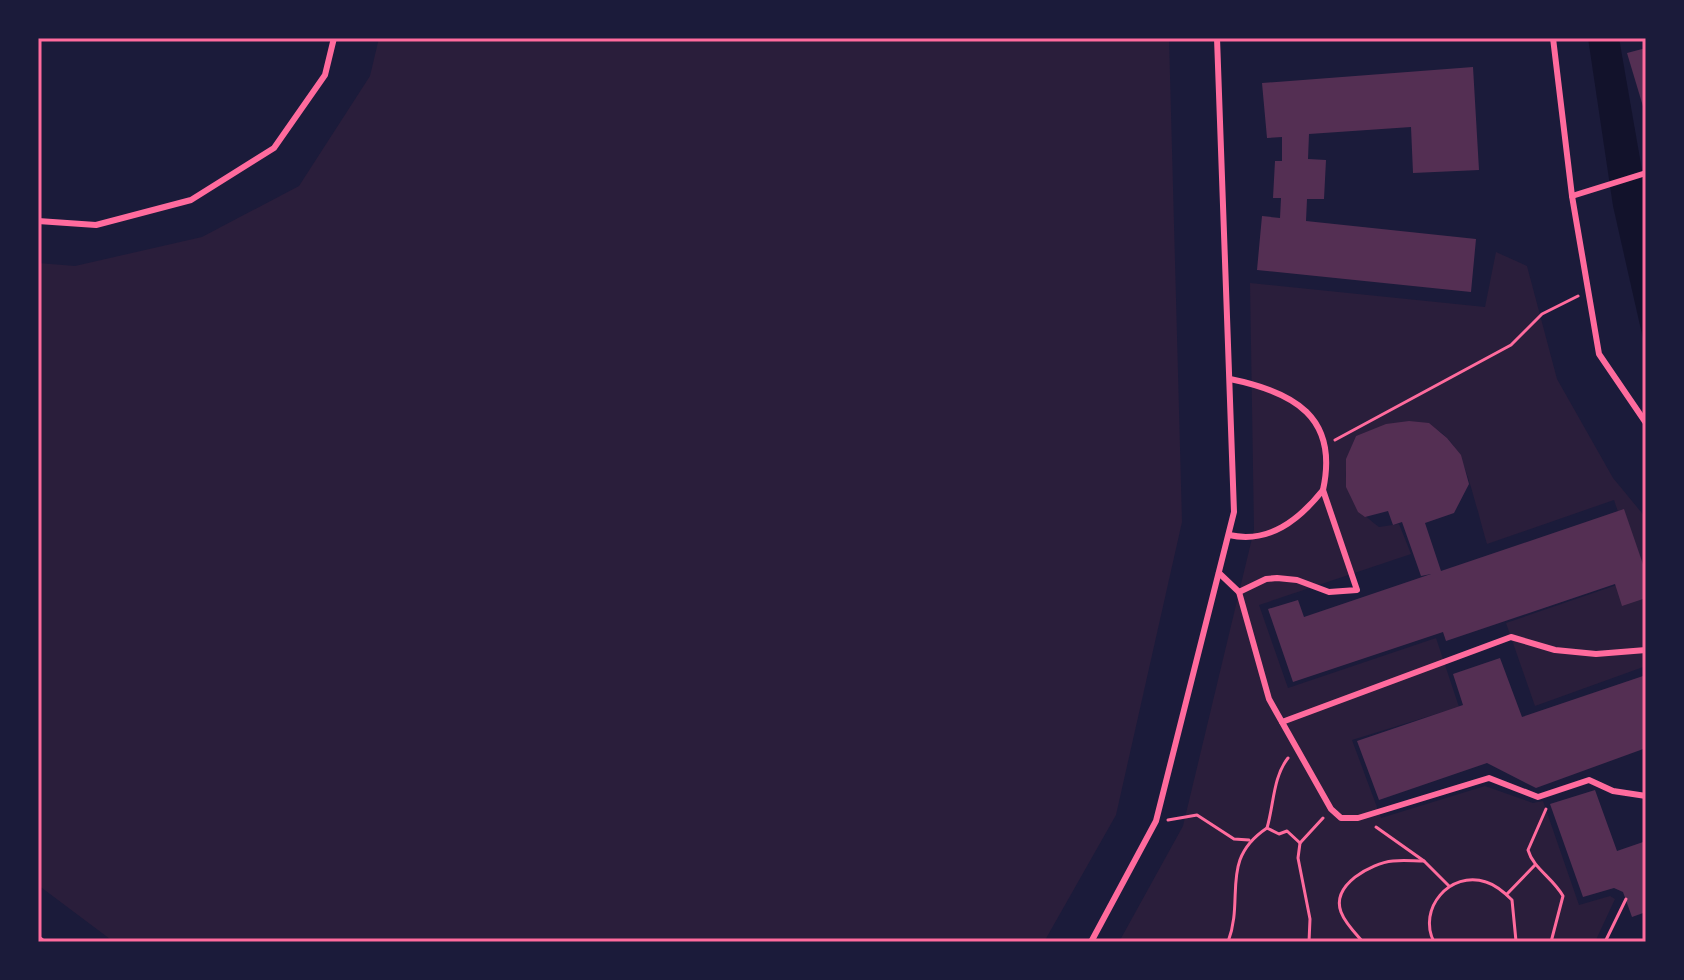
<svg xmlns="http://www.w3.org/2000/svg" width="1684" height="980" font-family="'Nunito Sans',sans-serif">
<style>
.green{fill:#2a1e3b}
.water{fill:#12122b}
.building{fill:#542f53}
.lines{fill:none;stroke-linecap:round;stroke-linejoin:round}
.path{stroke:#ff6b9d;stroke-width:3}
.service{stroke:#ff6b9d;stroke-width:6}
.neatline{fill:none;stroke:#ff6b9d;stroke-width:3}
</style>
<rect width="100%" height="100%" fill="#1b1b3a"/>
<!-- green -->
<g class="green">
<path d="M 379,38 L 1169,38 L 1182,522 L 1116,815 L 1044,942 L 114,942 L 38,885 L 38,263 L 75,266 L 202,237 L 299,186 L 370,76 Z"/>
<path d="M 1496,252 L 1527,266 L 1557,379 L 1613,478 L 1646,518 L 1646,666 L 1535,706 L 1506,623 L 1640,577 L 1614,500 L 1487,544 C 1463,463 1461,393 1356,436 C 1338,476 1343,501 1379,527 L 1399,524 L 1411,554 L 1259,605 L 1288,688 L 1436,638 L 1459,707 L 1352,740 L 1381,818 L 1485,786 L 1533,803 L 1543,801 L 1579,905 L 1610,896 L 1615,899 L 1595,942 L 1119,942 L 1183,826 L 1254,530 L 1250,283 L 1485,307 Z"/>
</g>
<!-- water -->
<path class="water" d="M 1588,38 L 1619,38 L 1646,193 L 1646,352 L 1613,206 Z"/>
<!-- building -->
<g class="building">
<path d="M 1646,48 L 1646,113 L 1645,113 L 1627,53 Z"/>
<path d="M 1473,67 L 1479,170 L 1413,173 L 1411,127 L 1309,134 L 1308,159 L 1326,160 L 1324,199 L 1307,199 L 1306,221 L 1476,239 L 1471,292 L 1257,270 L 1262,216 L 1280,218 L 1281,198 L 1273,198 L 1275,161 L 1282,161 L 1282,137 L 1267,138 L 1262,83 Z"/>
<path d="M 1409,421 L 1429,423 L 1447,438 L 1461,455 L 1469,484 L 1454,513 L 1425,523 L 1441,571 L 1624,509 L 1646,573 L 1646,598 L 1622,606 L 1615,584 L 1446,641 L 1443,632 L 1293,682 L 1268,609 L 1298,600 L 1304,617 L 1431,574 L 1421,576 L 1402,522 L 1393,525 L 1388,511 L 1365,517 L 1358,512 L 1346,487 L 1346,459 L 1356,436 L 1386,424 Z"/>
<path d="M 1500,658 L 1522,717 L 1646,675 L 1646,748 L 1536,788 L 1487,763 L 1379,800 L 1357,741 L 1463,705 L 1453,674 Z"/>
<path d="M 1595,790 L 1617,851 L 1646,841 L 1646,912 L 1632,917 L 1623,892 L 1614,888 L 1583,897 L 1550,804 Z"/>
</g>
<g class="lines">
<!-- path -->
<g class="path">
<path d="M 1335,440 L 1511,345 L 1542,314 L 1578,296"/>
<path d="M 1288,758 C 1273,777 1274,804 1267,828 L 1279,834 L 1287,831 L 1300,843 L 1323,818"/>
<path d="M 1546,809 L 1528,850 C 1533,868 1553,878 1563,896 L 1551,942"/>
<path d="M 1168,820 L 1197,815 L 1234,839 L 1249,840"/>
<path d="M 1376,827 L 1424,861"/>
<path d="M 1300,843 L 1298,858 L 1310,919 L 1309,942"/>
<path d="M 1507,894 L 1535,865"/>
<path d="M 1228,942 C 1245,897 1219,860 1267,828"/>
<path d="M 1363,942 C 1355,933 1345,923 1341,912 C 1331,885 1371,863 1393,861 C 1403,860 1414,861 1424,861 L 1449,886"/>
<path d="M 1434,942 C 1417,909 1450,870 1486,882 C 1496,885 1505,893 1512,900 L 1516,941"/>
<path d="M 1605,942 L 1626,899"/>
</g>
<!-- service -->
<g class="service">
<path d="M 1553,38 L 1572,196 L 1599,354 L 1646,423"/>
<path d="M 1572,196 L 1646,173"/>
<path d="M 38,221 L 96,225 L 191,200 L 274,148 L 325,75 L 334,38"/>
<path d="M 1230,379 C 1294,392 1339,417 1323,490"/>
<path d="M 1229,535 C 1269,544 1299,520 1323,490 L 1357,590 L 1329,592 L 1297,580 L 1277,578 L 1266,579 L 1239,592"/>
<path d="M 1219,573 L 1239,592 L 1269,699 L 1331,809 L 1341,818 L 1358,818 L 1489,778 L 1538,797 L 1589,780 L 1613,791 L 1646,796"/>
<path d="M 1282,722 L 1511,637 L 1555,650 L 1596,654 L 1646,650"/>
<path d="M 38,938 L 43,942"/>
<path d="M 1091,942 L 1156,821 L 1234,512 L 1217,38"/>
</g>
</g>
<!-- border -->
<rect width="1684" height="980" fill="none" stroke="#1b1b3a" stroke-width="80"/>
<rect x="40" y="40" width="1604" height="900" class="neatline"/>
</svg>
